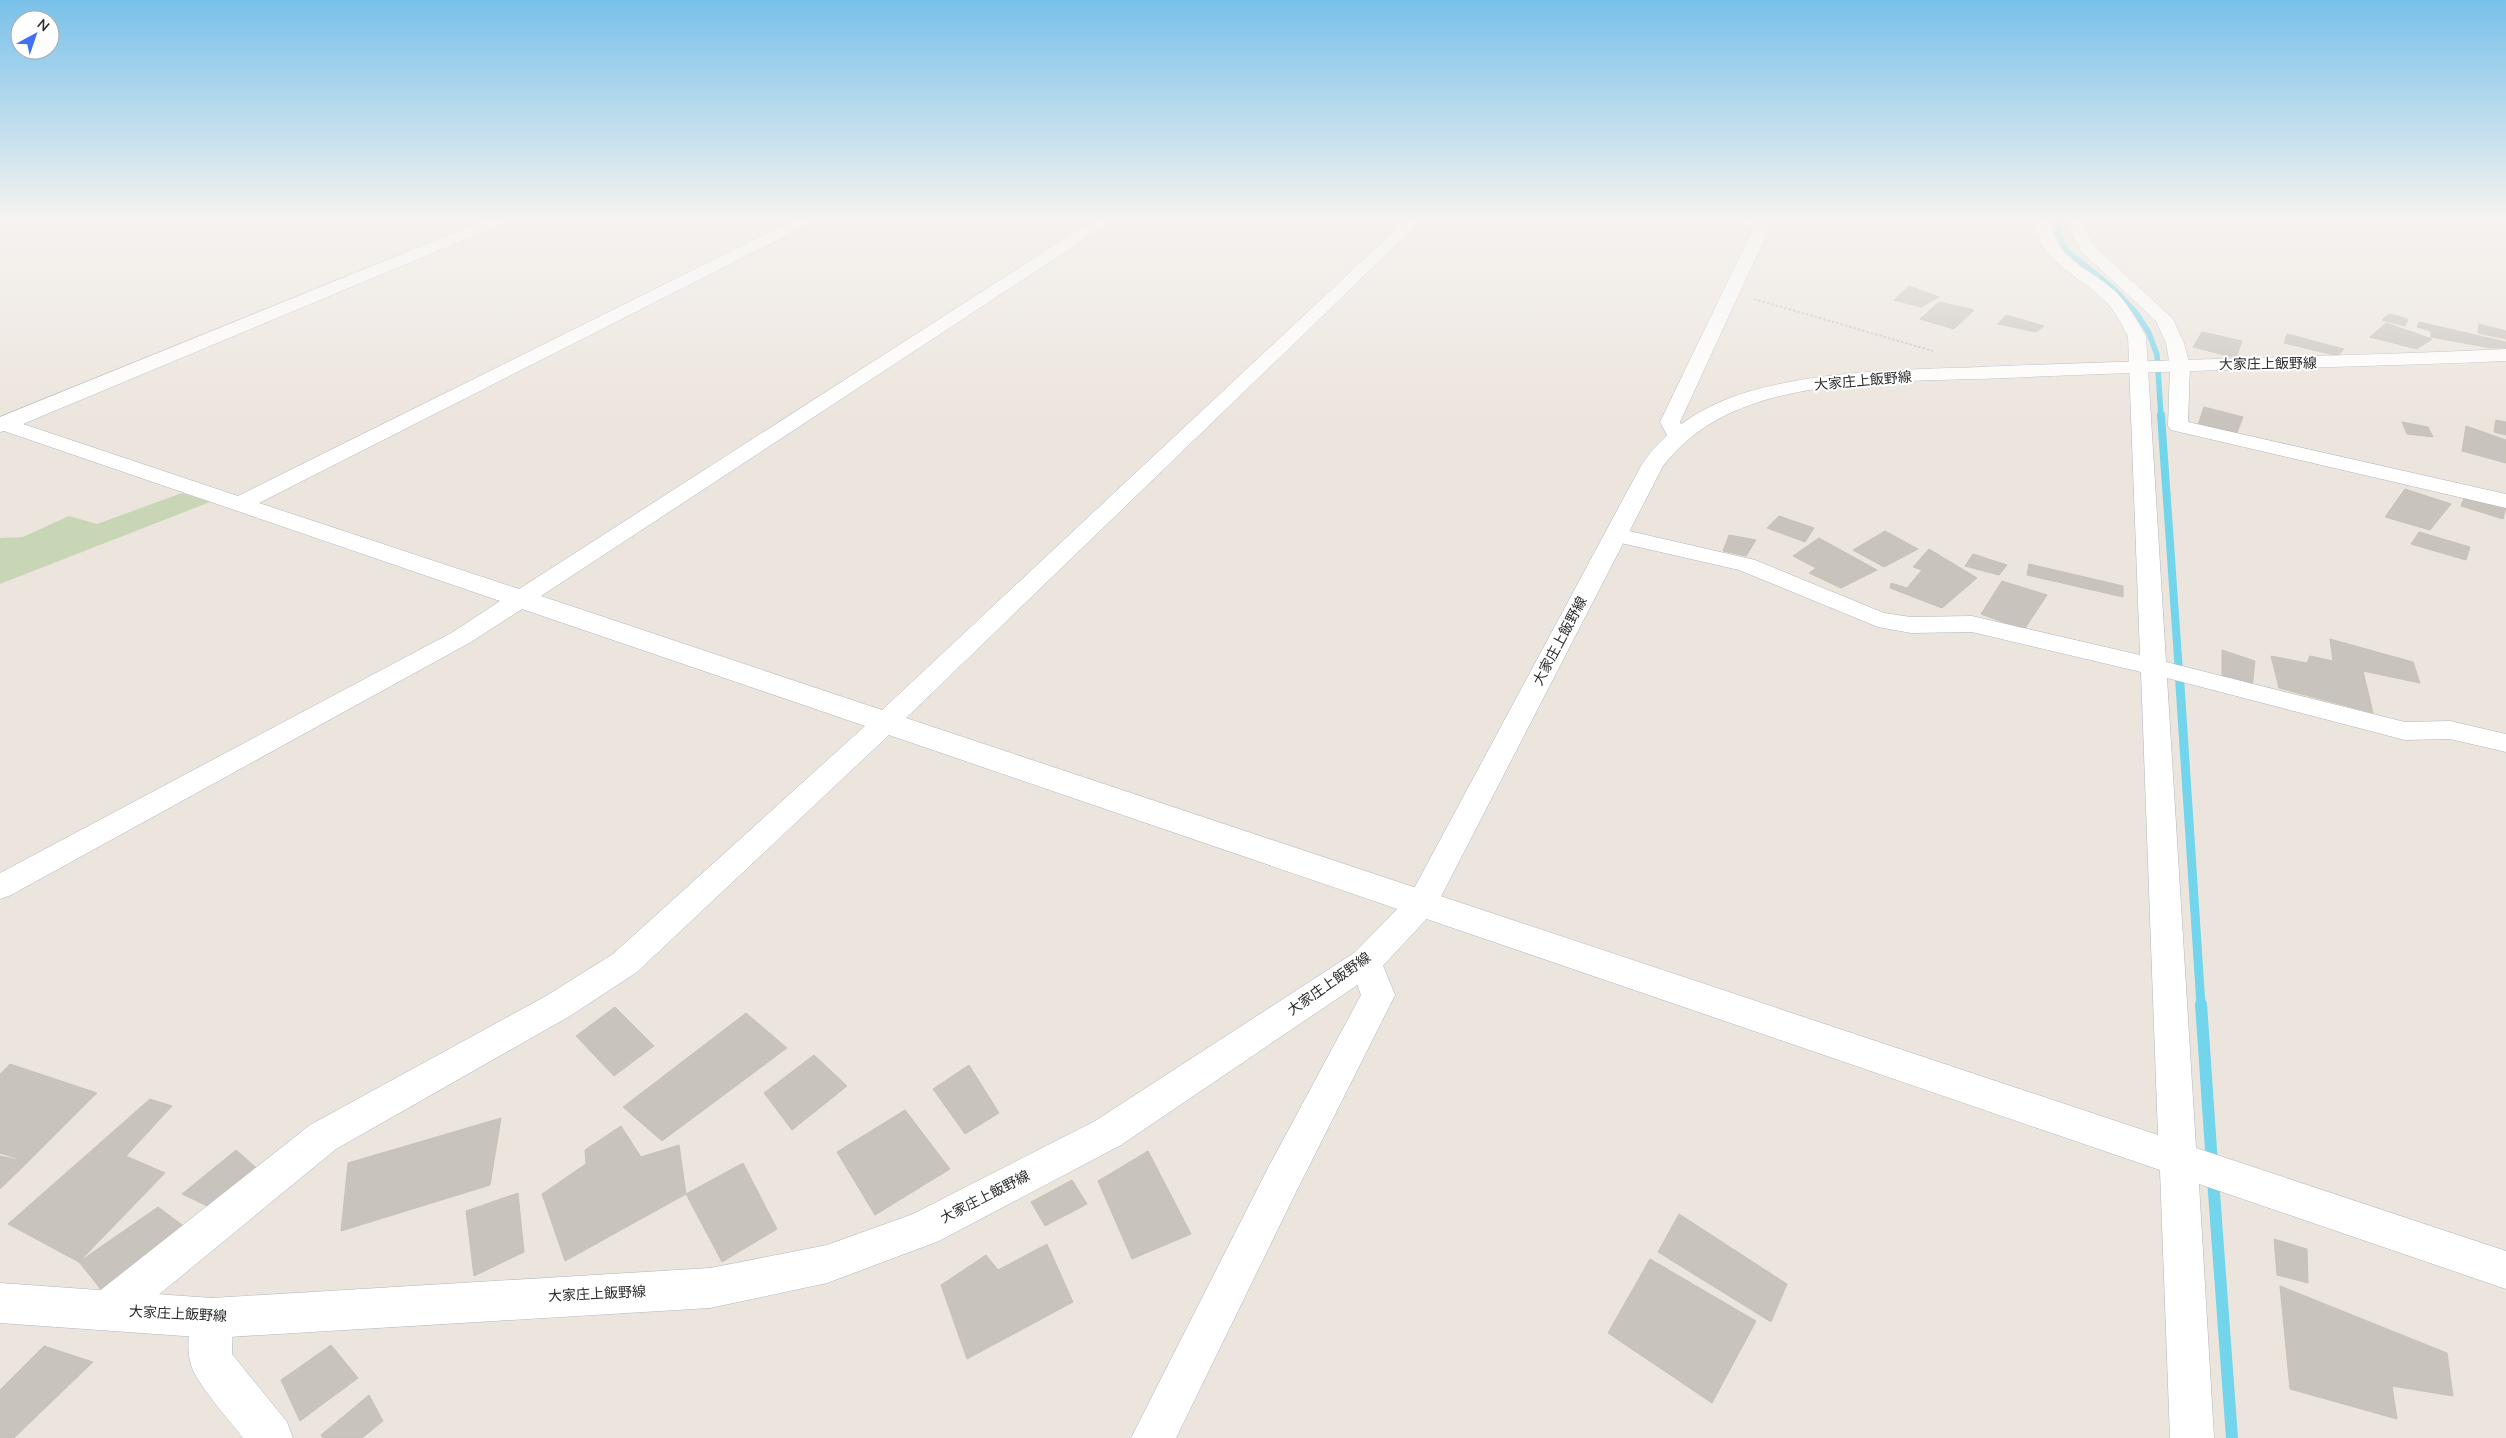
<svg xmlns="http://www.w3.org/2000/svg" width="2506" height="1438" font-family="'Nunito Sans','Noto Sans JP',sans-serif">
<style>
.cemetery{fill:#c8d6b5}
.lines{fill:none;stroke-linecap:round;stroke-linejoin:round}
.stream-far3{stroke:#72d5ec;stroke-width:5.5}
.stream-far2{stroke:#72d5ec;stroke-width:8}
.stream-far1{stroke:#72d5ec;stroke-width:9}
.stream{stroke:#72d5ec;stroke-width:12}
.building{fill:#c8c3bc;stroke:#c8c1b7}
.street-casing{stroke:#b1b5be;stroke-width:1}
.secondary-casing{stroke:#b1b5be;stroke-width:1}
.path{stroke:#c4c4c4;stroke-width:2;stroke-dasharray:2.5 2;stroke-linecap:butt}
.street{fill:#fff;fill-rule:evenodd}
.secondary{fill:#fff;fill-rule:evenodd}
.labels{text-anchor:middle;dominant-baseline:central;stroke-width:4;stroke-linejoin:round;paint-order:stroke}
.street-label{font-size:14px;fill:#2b2b2b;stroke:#fff}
</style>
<rect width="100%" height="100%" fill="#ece5dd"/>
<!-- cemetery -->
<path class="cemetery" d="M 182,493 L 210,502 L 0,584 L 0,538 L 23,537 L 69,516 L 97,524 Z"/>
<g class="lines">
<!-- stream-far3 -->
<path class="stream-far3" d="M 2060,219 L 2058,235 L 2067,251 L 2114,289 L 2137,314 L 2149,333 L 2157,355 L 2161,416"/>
<!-- stream-far2 -->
<path class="stream-far2" d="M 2161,415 L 2179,672"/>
<!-- stream-far1 -->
<path class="stream-far1" d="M 2179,670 L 2201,1005"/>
<!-- stream -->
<g class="stream">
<path d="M 2201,1004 L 2212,1164"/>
<path d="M 2213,1179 L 2232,1438"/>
</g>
</g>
<!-- building -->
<g class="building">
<path d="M 1909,286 L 1939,297 L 1921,307 L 1894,300 Z"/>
<path d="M 1939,302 L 1974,310 L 1954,329 L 1920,319 Z"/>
<path d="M 2389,314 L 2408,319 L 2405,326 L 2382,320 Z"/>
<path d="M 2006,315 L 2044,326 L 2036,332 L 1998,324 Z"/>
<path d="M 2419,322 L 2506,342 L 2506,348 L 2491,348 L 2431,337 L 2431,331 L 2417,327 Z"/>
<path d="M 2386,323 L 2432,339 L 2417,349 L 2370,337 Z"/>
<path d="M 2479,324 L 2506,331 L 2506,339 L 2478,333 Z"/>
<path d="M 2202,332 L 2242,341 L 2236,358 L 2193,347 Z"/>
<path d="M 2287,334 L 2344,349 L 2338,356 L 2284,343 Z"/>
<path d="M 2204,407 L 2243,417 L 2236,435 L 2198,425 Z"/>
<path d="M 2496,420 L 2506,422 L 2506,435 L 2494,432 Z"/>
<path d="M 2402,422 L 2428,427 L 2433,437 L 2407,434 Z"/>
<path d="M 2466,426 L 2506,440 L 2506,463 L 2462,451 Z"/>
<path d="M 2405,489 L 2451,504 L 2430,530 L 2385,517 Z"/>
<path d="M 2465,496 L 2506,507 L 2503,519 L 2461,506 Z"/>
<path d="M 1779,516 L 1814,528 L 1805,542 L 1767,528 Z"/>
<path d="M 1885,531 L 1918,549 L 1884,567 L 1853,550 Z"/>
<path d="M 2419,532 L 2470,547 L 2466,560 L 2411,544 Z"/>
<path d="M 1729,535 L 1756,540 L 1746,556 L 1723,551 Z"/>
<path d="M 1819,538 L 1877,570 L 1841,588 L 1809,573 L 1816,568 L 1793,556 Z"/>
<path d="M 1929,549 L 1977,578 L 1942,608 L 1890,588 L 1891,583 L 1907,588 L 1922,570 L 1913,567 Z"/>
<path d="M 1973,554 L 2007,565 L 1999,575 L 1965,566 Z"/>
<path d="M 2029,564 L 2123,586 L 2123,597 L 2027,575 Z"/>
<path d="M 2002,581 L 2047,595 L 2024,630 L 1981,614 Z"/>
<path d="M 2330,639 L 2413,662 L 2420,683 L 2363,671 L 2373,713 L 2279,688 L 2271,656 L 2307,663 L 2310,656 L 2333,661 Z"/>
<path d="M 2222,650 L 2255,661 L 2252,688 L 2222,677 Z"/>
<path d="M 615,1007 L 654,1046 L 614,1076 L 576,1036 Z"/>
<path d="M 746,1013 L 787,1048 L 662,1141 L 623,1107 Z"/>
<path d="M 814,1055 L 847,1086 L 792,1130 L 764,1093 Z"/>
<path d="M 10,1064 L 97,1093 L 28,1162 L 0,1153 L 0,1074 Z"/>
<path d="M 969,1065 L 999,1113 L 965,1134 L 933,1089 Z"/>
<path d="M 150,1099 L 172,1106 L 126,1156 L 165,1173 L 79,1262 L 8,1224 Z"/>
<path d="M 905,1110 L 950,1169 L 875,1215 L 837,1152 Z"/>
<path d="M 501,1118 L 490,1185 L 341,1231 L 348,1163 Z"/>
<path d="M 621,1126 L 641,1157 L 679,1145 L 686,1194 L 565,1261 L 542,1194 L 586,1164 L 585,1150 Z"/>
<path d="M 236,1150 L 260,1171 L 214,1209 L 182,1194 Z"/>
<path d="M 1148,1151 L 1191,1234 L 1132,1259 L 1098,1181 Z"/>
<path d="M 0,1156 L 28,1162 L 0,1189 Z"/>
<path d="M 743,1163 L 777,1229 L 722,1262 L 686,1194 Z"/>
<path d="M 1072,1180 L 1087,1204 L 1045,1226 L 1031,1202 Z"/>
<path d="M 518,1193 L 524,1252 L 474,1276 L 466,1211 Z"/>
<path d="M 158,1207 L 189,1230 L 107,1297 L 79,1262 Z"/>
<path d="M 1679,1214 L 1787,1284 L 1771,1322 L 1658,1252 Z"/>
<path d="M 2274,1239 L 2307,1249 L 2308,1283 L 2277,1275 Z"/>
<path d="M 1047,1244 L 1073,1302 L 967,1359 L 941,1285 L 986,1255 L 998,1270 Z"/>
<path d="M 1650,1259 L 1756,1321 L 1712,1403 L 1608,1333 Z"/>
<path d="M 2280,1286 L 2447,1353 L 2453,1396 L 2392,1386 L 2397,1419 L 2290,1389 Z"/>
<path d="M 331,1345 L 358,1378 L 300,1421 L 281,1380 Z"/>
<path d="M 44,1346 L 93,1362 L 14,1438 L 0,1438 L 0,1390 Z"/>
<path d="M 369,1395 L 383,1421 L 362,1438 L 323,1438 L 321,1435 Z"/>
</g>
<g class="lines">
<defs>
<g id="street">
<path d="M 488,219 L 509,219 L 507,222 L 23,424 L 238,496 L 796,219 L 814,219 L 813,222 L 259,503 L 519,589 L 1095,219 L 1112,219 L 1111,222 L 541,596 L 882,710 L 1407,219 L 1423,219 L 906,718 L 2158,1135 L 2141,672 L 1972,632 L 1911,633 L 1878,627 L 1739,570 L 1608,540 L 1604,535 L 1608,530 L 1616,528 L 1755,560 L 1884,613 L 1911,617 L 1972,616 L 2140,655 L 2128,336 C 2121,324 2115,310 2105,301 C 2078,274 2038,262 2035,219 L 2050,219 C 2058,265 2089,265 2118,294 C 2129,306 2138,322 2146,336 L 2166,662 L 2405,722 L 2450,721 L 2506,734 L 2506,752 L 2450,739 L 2405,740 L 2167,678 L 2196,1148 L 2506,1251 L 2506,1289 L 2199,1184 L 2214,1438 L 2170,1438 L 2160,1170 L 889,735 L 637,972 L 570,1016 L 336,1149 L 123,1324 L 108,1330 L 93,1324 L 87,1310 L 93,1296 L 310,1125 L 546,996 L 613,954 L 865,726 L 522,609 L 471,642 L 11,895 L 0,899 L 0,873 L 453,632 L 500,601 L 4,431 L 0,432 L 0,417 Z"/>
<path d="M 1735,219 L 1757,219 L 1768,231 L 1680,422 L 1687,437 L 1684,441 L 1677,443 L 1670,441 L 1660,422 L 1752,231 L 1745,224 L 1737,222 Z"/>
<path d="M 2072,219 L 2086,219 L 2084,226 L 2094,246 L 2173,319 L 2184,343 L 2190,366 L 2188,422 L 2506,494 L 2506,508 L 2171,430 L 2168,426 L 2170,366 L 2166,343 L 2156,321 L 2081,251 L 2068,226 Z"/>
<path d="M 1366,949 L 1378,953 L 1395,995 L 1297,1190 L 1176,1438 L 1131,1438 L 1269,1166 L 1361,995 L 1349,962 L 1354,953 Z"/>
<path d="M 212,1298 L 227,1304 L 233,1318 L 232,1354 L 287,1422 L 293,1438 L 243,1438 C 230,1420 193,1381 190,1361 C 186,1343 190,1320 197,1304 Z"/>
</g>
<path id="secondary" d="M 2506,349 L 2506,361 C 2339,368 2172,370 2006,378 C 1932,381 1843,379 1772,398 C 1728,410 1691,430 1663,466 L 1433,912 L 1378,971 L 1121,1145 L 939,1241 L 827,1283 L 710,1308 L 212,1338 L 0,1323 L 0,1283 L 212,1298 L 710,1268 L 827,1245 L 913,1214 L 1095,1121 L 1354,953 L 1410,896 L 1642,464 C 1667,428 1705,405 1747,392 C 1830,368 1919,370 2005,366 C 2172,359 2339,357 2506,349 Z"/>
</defs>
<!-- street casing -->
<use href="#street" class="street-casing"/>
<!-- secondary casing -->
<use href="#secondary" class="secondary-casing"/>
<!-- path -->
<path class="path" d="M 1754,299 L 1933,351"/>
<!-- street -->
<use href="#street" class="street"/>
<!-- secondary -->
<use href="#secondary" class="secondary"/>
</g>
<!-- sky -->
<linearGradient id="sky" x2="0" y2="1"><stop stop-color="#79c1ea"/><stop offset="0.52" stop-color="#f6f3f0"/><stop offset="1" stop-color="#f6f3f0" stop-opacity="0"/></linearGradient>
<rect width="2506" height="420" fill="url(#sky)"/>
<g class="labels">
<!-- street labels -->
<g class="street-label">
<text transform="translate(2268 364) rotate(-1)">大家庄上飯野線</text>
<text transform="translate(1863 381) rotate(-5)">大家庄上飯野線</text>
<text transform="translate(1560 641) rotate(-62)">大家庄上飯野線</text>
<text transform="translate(1329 984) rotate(-35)">大家庄上飯野線</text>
<text transform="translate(985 1197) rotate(-27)">大家庄上飯野線</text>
<text transform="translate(597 1294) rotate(-3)">大家庄上飯野線</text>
<text transform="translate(178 1314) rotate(3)">大家庄上飯野線</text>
</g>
</g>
<!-- north arrow -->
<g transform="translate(35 35) rotate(40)"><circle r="24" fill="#ffffff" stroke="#aaaaaa"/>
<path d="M0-4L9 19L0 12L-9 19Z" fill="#4070f6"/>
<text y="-8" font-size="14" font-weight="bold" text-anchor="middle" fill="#2b2b2b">N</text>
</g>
</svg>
